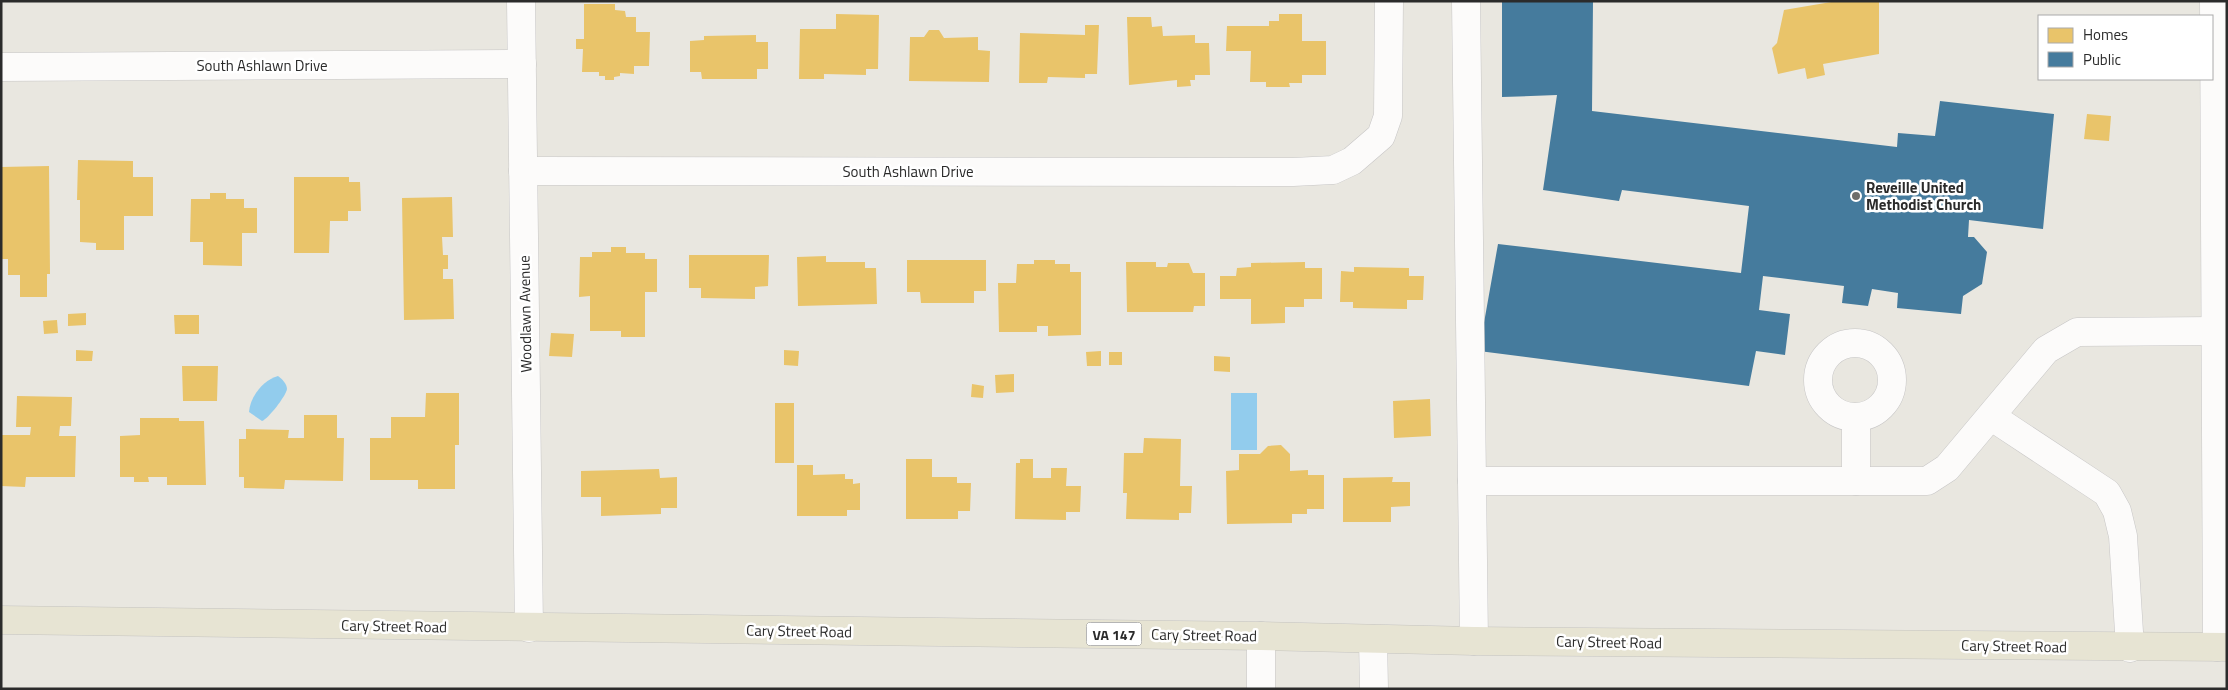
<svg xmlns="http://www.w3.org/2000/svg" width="2228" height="690" font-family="'Titillium Web',sans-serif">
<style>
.water{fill:#92cced}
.homes{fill:#e9c46a}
.public{fill:#457b9d}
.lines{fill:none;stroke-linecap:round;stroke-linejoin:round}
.minor-casing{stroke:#c7c6c6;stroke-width:29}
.major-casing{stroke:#c5c4c1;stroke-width:29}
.minor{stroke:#fcfbfa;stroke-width:28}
.major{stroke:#e7e4d3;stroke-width:28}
.poi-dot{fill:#6e6d6a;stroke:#fff;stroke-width:2}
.labels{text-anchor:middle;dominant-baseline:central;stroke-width:5;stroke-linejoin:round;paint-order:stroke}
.shield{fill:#fff;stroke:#6b6b6b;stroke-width:1}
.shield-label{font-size:14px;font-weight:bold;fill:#2b2b2b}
.street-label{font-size:15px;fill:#2b2b2b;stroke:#fff}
.poi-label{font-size:15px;font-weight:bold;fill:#2b2b2b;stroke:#fff;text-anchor:start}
</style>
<rect width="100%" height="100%" fill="#e9e7e0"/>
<!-- water -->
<g class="water">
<path d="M 278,376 C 282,379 287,384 287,389 C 286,396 268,419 262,421 L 249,412 C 250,397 263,380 278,376 Z"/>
<rect x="1231" y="393" width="26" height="57"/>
</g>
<!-- homes -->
<g class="homes">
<path d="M 1837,1 L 1879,1 L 1879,54 L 1823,64 L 1825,75 L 1807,79 L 1805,68 L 1778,74 L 1772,48 L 1777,43 L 1784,10 Z"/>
<path d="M 584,4 L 615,4 L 615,10 L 625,11 L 626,17 L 636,17 L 636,32 L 650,32 L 649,66 L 634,66 L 634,74 L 620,73 L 620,76 L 614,77 L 614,80 L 605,80 L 605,76 L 599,76 L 599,72 L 582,72 L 583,49 L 576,49 L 576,39 L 584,39 Z"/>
<path d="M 836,14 L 879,15 L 878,69 L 866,69 L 866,75 L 824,74 L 824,79 L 799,79 L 800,29 L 836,29 Z"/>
<path d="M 1279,14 L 1302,14 L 1302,41 L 1326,41 L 1326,75 L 1302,75 L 1302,83 L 1289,83 L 1290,87 L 1266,87 L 1266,82 L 1250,82 L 1251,51 L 1226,51 L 1227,26 L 1269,26 L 1269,21 L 1279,21 Z"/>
<path d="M 1127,17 L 1151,17 L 1152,27 L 1162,26 L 1163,36 L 1195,35 L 1195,43 L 1209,43 L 1210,75 L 1195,75 L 1195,80 L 1190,80 L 1191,86 L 1177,87 L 1177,80 L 1129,85 Z"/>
<path d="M 1085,25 L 1099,25 L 1097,74 L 1085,74 L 1085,78 L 1048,77 L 1047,83 L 1019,83 L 1020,33 L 1085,35 Z"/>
<path d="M 929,30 L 939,30 L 944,38 L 978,37 L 978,50 L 990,51 L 989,82 L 909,81 L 910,37 L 924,37 Z"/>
<path d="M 756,35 L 756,42 L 768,42 L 768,69 L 757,69 L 757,79 L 702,79 L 701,72 L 690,72 L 690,41 L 704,40 L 704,36 Z"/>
<path d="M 2087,114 L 2111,116 L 2109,141 L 2084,139 Z"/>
<path d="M 78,160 L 133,161 L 133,177 L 153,177 L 153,216 L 124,216 L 124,250 L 96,250 L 96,243 L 80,242 L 80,200 L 77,200 Z"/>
<path d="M 49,166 L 50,274 L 47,274 L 47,297 L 20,297 L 20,275 L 8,275 L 8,259 L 2,259 L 1,167 Z"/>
<path d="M 294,177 L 349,177 L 349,182 L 360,182 L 361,211 L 348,211 L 348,221 L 330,221 L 329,253 L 294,253 Z"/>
<path d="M 210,193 L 226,193 L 226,199 L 244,199 L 244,208 L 257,208 L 257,233 L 242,233 L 242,266 L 203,265 L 203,242 L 190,242 L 191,199 L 210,199 Z"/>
<path d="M 452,197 L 453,237 L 442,237 L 443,255 L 448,255 L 448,269 L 443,269 L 443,279 L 453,279 L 454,319 L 404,320 L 402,198 Z"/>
<path d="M 611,247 L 626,247 L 626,253 L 645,253 L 645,259 L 657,259 L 657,292 L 645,292 L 645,337 L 621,337 L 621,331 L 590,331 L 590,296 L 579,297 L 580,257 L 592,257 L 592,252 L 611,252 Z"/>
<path d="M 689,255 L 769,255 L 768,286 L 755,287 L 755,299 L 701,298 L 701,288 L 689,288 Z"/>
<path d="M 826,256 L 826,262 L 865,262 L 865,268 L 876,268 L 877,304 L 798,306 L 797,257 Z"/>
<path d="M 907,260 L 986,260 L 986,291 L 974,291 L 974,303 L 921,303 L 920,292 L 907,292 Z"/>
<path d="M 1034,260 L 1055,260 L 1055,264 L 1070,264 L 1070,272 L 1081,272 L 1081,335 L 1048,336 L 1048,326 L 1037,326 L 1037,332 L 999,332 L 998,283 L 1016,283 L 1017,264 L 1034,264 Z"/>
<path d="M 1126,262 L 1156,262 L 1156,267 L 1167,267 L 1168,263 L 1189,263 L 1193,273 L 1205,273 L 1205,306 L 1194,306 L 1193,312 L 1127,312 Z"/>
<path d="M 1305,262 L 1305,268 L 1322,268 L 1322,299 L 1304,299 L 1304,307 L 1285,307 L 1285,323 L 1251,324 L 1251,299 L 1220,299 L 1220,276 L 1236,276 L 1237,268 L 1251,267 L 1251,263 Z"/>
<path d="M 1354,267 L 1409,268 L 1409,276 L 1424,276 L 1423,300 L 1407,300 L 1407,309 L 1353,308 L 1353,302 L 1340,302 L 1341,271 L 1354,272 Z"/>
<path d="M 86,313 L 86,325 L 68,326 L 68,314 Z"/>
<path d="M 174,315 L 199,315 L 199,334 L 175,334 Z"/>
<path d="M 57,320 L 58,333 L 44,334 L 43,321 Z"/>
<path d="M 551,333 L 574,334 L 572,357 L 549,356 Z"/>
<path d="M 76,350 L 93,351 L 92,361 L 76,361 Z"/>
<path d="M 784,350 L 799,351 L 798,366 L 784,365 Z"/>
<path d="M 1101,351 L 1101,366 L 1087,366 L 1086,352 Z"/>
<rect x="1109" y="352" width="13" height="13"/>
<path d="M 1214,356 L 1230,357 L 1230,372 L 1214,371 Z"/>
<path d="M 182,366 L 218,366 L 217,401 L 183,401 Z"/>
<path d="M 1014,374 L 1014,392 L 996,393 L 995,375 Z"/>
<path d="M 972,384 L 984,386 L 983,398 L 971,397 Z"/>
<path d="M 426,393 L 459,393 L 459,445 L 455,445 L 455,489 L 418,489 L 418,480 L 370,480 L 370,438 L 391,438 L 391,417 L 425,417 Z"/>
<path d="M 17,396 L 72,397 L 71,426 L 60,426 L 59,436 L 76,436 L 75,477 L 26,477 L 25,487 L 1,486 L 1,435 L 30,435 L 31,427 L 16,427 Z"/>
<path d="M 1430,399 L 1431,436 L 1394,438 L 1393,401 Z"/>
<rect x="775" y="403" width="19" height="60"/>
<path d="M 304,415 L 337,415 L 337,438 L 344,438 L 343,481 L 285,480 L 284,489 L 244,488 L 244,477 L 239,477 L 239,439 L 246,439 L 246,429 L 289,430 L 288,438 L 304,438 Z"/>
<path d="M 140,418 L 179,418 L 179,421 L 204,421 L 206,485 L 167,485 L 167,477 L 148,477 L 149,482 L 134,482 L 134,477 L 120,477 L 120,436 L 140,435 Z"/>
<path d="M 1144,438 L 1181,439 L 1180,486 L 1192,486 L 1191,513 L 1179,513 L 1179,520 L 1126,519 L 1127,493 L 1123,493 L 1124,453 L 1143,453 Z"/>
<path d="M 1281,445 L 1290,454 L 1290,471 L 1308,470 L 1308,475 L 1324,475 L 1324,509 L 1307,509 L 1307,514 L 1292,514 L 1292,523 L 1227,524 L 1226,471 L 1239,470 L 1239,454 L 1260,454 L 1268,446 Z"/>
<path d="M 906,459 L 932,459 L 932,477 L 957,477 L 957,483 L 971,483 L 970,511 L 958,511 L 958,519 L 906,519 Z"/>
<path d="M 1020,459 L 1033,459 L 1033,478 L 1051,478 L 1051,468 L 1067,468 L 1066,486 L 1081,486 L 1080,512 L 1066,512 L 1066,520 L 1015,519 L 1016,463 L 1020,463 Z"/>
<path d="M 797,465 L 813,465 L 813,475 L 845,474 L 845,479 L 853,479 L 853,484 L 860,483 L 860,510 L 847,510 L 847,516 L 797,516 Z"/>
<path d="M 659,469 L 660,478 L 677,477 L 677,508 L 661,508 L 661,514 L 601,516 L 601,497 L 581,497 L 581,471 Z"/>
<path d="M 1393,477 L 1392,482 L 1410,482 L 1410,506 L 1391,507 L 1391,522 L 1343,522 L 1343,478 Z"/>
</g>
<!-- public -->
<path class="public" d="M 1502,1 L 1593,1 L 1592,111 L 1897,147 L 1898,133 L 1935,136 L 1940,101 L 2054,114 L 2043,229 L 1969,220 L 1968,237 L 1974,237 L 1987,252 L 1982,284 L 1963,296 L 1961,314 L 1897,308 L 1898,293 L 1872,289 L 1868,306 L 1842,303 L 1844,286 L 1763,276 L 1759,310 L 1790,314 L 1785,355 L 1756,351 L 1749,386 L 1479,351 L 1498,244 L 1741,273 L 1749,206 L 1622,190 L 1619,201 L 1543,190 L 1557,95 L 1502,97 Z"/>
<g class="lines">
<defs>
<g id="minor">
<path d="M 521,1 L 529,628"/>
<path d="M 1466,1 L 1474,641"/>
<path d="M 2214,1 L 2217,647"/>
<path d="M 1,67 L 522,64"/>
<path d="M 523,171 L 1293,172 L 1333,170 L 1352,161 L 1381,136 L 1388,116 L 1389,1"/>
<circle cx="1855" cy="380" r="37"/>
<path d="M 1992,417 L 2107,493 L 2117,511 L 2123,536 L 2130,648"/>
<path d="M 1856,418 L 1856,481"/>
<path d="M 1472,481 L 1927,481 L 1947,468 L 2046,350 L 2077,332 L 2216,331"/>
<path d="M 1261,636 L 1261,689"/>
<path d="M 1373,639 L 1374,689"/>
</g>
<path id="major" d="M 1,620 L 1261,636 L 1474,641 L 2227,647"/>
</defs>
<!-- minor casing -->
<use href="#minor" class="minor-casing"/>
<!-- major casing -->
<use href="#major" class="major-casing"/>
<!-- minor -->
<use href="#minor" class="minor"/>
<!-- major -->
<use href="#major" class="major"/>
</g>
<!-- markers -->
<circle class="poi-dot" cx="1856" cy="196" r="5"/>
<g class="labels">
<!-- shield labels -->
<rect class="shield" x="1086.5" y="622.5" width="55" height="23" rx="4"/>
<g class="shield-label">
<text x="1114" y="634">VA 147</text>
</g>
<!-- street labels -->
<g class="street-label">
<text x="262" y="65">South Ashlawn Drive</text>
<text x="908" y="171">South Ashlawn Drive</text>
<text transform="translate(525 314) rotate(-91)">Woodlawn Avenue</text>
<text transform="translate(394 626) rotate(1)">Cary Street Road</text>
<text transform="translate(799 631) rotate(1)">Cary Street Road</text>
<text transform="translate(1204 635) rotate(1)">Cary Street Road</text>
<text transform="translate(1609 642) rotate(1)">Cary Street Road</text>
<text transform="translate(2014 646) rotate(1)">Cary Street Road</text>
</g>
<!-- poi labels -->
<g class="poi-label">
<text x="1866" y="187">Reveille United<tspan x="1866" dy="17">Methodist Church</tspan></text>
</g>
</g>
<!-- border -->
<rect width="2228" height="690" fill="none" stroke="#2b2b2b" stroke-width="5"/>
<!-- legend -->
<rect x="2038" y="15" width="175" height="65" fill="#ffffff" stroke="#aaaaaa"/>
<rect x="2048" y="28" width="25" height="15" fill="#e9c46a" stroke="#aaaaaa"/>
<text x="2083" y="40" font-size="15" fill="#2b2b2b">Homes</text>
<rect x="2048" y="52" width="25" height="15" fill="#457b9d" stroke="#aaaaaa"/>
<text x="2083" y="65" font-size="15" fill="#2b2b2b">Public</text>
</svg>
